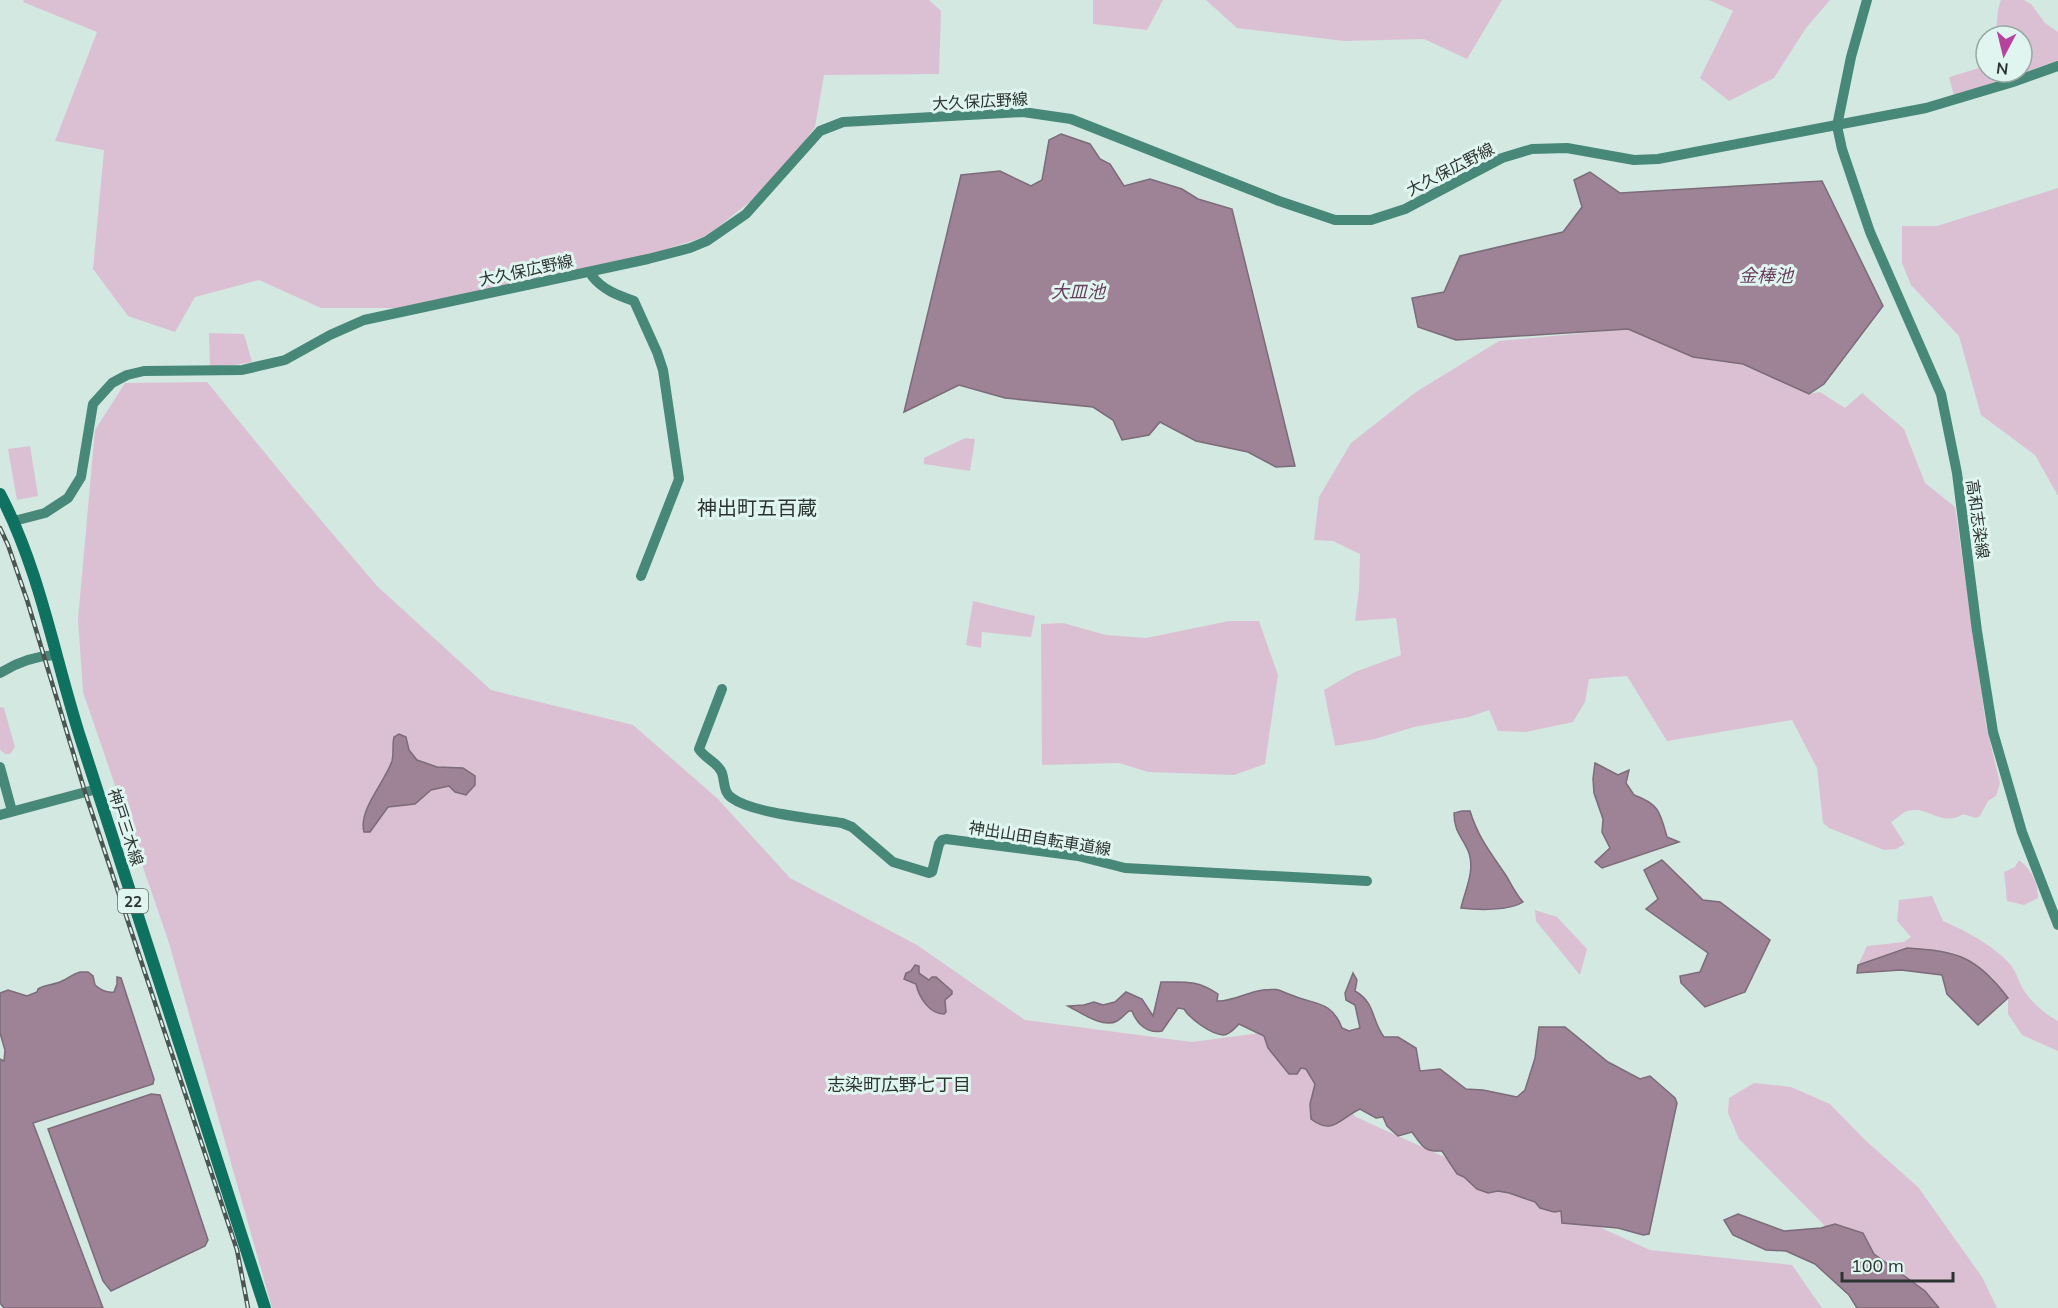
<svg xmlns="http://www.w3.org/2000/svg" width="2058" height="1308" font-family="Mulish,'Noto Sans JP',sans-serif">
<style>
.green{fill:#dbc0d3}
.water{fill:#9e8296;stroke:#7c6b78;stroke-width:1.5}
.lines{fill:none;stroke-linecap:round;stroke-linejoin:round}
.secondary{stroke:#488878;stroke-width:10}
.primary{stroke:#0f7260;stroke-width:12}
.rail-casing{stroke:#4b5652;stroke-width:4.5}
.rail{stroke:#e0f5ef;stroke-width:2;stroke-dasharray:7;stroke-linecap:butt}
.labels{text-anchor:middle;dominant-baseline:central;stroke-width:6;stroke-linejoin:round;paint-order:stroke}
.shield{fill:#e0f5ef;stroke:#626e6a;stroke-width:1.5}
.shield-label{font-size:15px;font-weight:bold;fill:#2c3431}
.street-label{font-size:16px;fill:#2c3431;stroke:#e0f5ef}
.water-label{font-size:18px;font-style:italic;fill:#693f5e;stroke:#e0f5ef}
.neighbourhood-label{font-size:18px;fill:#2c3431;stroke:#e0f5ef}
.quarter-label{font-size:20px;fill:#2c3431;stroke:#e0f5ef}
</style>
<rect width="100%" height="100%" fill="#d3e8e1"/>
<!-- green -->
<g class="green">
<path d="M 24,0 L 929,0 L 941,11 L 939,74 L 824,75 L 815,127 L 777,180 L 707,236 L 648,255 L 399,308 L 321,308 L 259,280 L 195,297 L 175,332 L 128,316 L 93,269 L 104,150 L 55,141 L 97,32 L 23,2 Z"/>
<path d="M 1093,0 L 1163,0 L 1147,30 L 1093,24 Z"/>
<path d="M 1206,0 L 1502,0 L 1467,59 L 1424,39 L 1344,41 L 1237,28 Z"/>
<path d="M 1709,0 L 1830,0 L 1806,28 L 1774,78 L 1729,101 L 1700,78 L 1733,11 Z"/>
<path d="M 2001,0 L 2024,0 L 2031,4 L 2045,23 L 2058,32 L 2058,61 L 1954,96 L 1949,77 L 1986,66 L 1986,72 L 2022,72 L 2022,36 L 1995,36 C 1998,24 1996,12 2001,0 Z"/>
<path d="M 2058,188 L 2058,496 L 2035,455 L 1981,415 L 1959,336 L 1911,285 L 1902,263 L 1902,226 L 1937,226 Z"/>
<path d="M 1628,329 L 1693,357 L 1743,364 L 1809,394 L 1820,392 L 1845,408 L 1862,393 L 1904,429 L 1925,483 L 1955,507 L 1986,725 L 2000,783 L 1996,796 L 1988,801 L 1980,816 L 1976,818 L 1963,814 C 1942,828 1928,805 1907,811 C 1902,813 1896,819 1891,822 L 1905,844 L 1896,849 L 1884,850 L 1829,828 L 1823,823 L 1817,768 L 1792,720 L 1667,741 L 1627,676 L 1589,679 L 1585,702 L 1573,722 L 1526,732 L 1498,731 L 1489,710 L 1469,717 L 1414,727 L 1375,739 L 1335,746 L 1324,690 L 1355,672 L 1401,655 L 1396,618 L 1355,621 L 1359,590 L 1360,554 L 1333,541 L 1314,540 L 1319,497 L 1351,443 L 1416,392 L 1499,341 Z"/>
<path d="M 209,333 L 244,334 L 252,362 L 235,365 L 210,366 Z"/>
<path d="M 207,382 L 292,486 L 377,586 L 491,690 L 633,725 L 717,798 L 790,878 L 917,945 L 1025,1020 L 1192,1042 L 1268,1032 L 1356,1117 L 1650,1250 L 1792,1265 L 1822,1308 L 272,1308 L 169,943 L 83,692 L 78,619 L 95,430 L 125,383 Z"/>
<path d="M 965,438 L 975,439 L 970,471 L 924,464 L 924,458 Z"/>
<path d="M 30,446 L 38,496 L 17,500 L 8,449 Z"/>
<path d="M 973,601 L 1035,616 L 1031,637 L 982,632 L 981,648 L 966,645 Z"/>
<path d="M 1229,621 L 1259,621 L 1278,675 L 1265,764 L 1234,775 L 1148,772 L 1119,763 L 1042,765 L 1041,624 L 1063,623 L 1106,635 L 1146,638 Z"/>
<path d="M 0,707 L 4,708 L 15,747 L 10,754 L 5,754 L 0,750 Z"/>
<path d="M 2019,860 C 2031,869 2038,883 2038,898 L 2024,905 L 2007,901 L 2004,872 L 2015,867 Z"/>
<path d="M 1932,896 L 1943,921 C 1966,931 1993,945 2010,964 C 2016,971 2019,982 2023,989 C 2031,1002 2046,1015 2058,1021 L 2058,1051 L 2022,1035 L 2008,1014 L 2008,998 L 1992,977 L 1907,948 L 1858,965 L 1867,946 L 1904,942 L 1911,937 L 1897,921 L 1899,900 Z"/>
<path d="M 1535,910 L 1557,917 L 1587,949 L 1580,975 L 1536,921 Z"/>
<path d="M 1754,1083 L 1791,1087 L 1830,1104 L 1864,1139 L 1918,1187 L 1982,1277 L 1997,1308 L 1911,1308 L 1840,1252 L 1823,1224 L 1739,1139 L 1728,1113 L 1729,1098 Z"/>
</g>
<!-- water -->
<g class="water">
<path d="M 1061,134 L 1090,144 L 1100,159 L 1110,164 L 1124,186 L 1150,179 L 1182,189 L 1198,199 L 1232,209 L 1295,466 L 1276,467 L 1248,452 L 1196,441 L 1160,422 L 1149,435 L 1122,440 L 1113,420 L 1093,407 L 1005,398 L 959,385 L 904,412 L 961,175 L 1000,171 L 1031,186 L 1042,180 L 1049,140 Z"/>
<path d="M 1590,172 L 1620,193 L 1822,181 L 1883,306 L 1824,384 L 1809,394 L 1743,364 L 1693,357 L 1628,329 L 1456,340 L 1418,327 L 1412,298 L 1444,292 L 1460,256 L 1563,232 L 1582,207 L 1574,180 Z"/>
<path d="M 399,734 L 406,737 L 409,750 L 417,760 L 437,767 L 463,768 L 475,776 L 475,785 L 466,795 L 455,792 L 449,786 L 431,790 L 415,804 L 388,807 L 370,832 L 364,832 C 358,810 385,782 392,761 C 394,753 392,745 394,737 Z"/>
<path d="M 1595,763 L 1618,775 L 1629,770 L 1626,783 L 1634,795 C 1659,804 1660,812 1667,837 L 1679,842 L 1602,868 L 1595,862 L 1610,848 L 1602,832 L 1603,819 L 1594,793 L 1593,779 Z"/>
<path d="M 1462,811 L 1470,811 C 1478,837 1490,852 1505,874 C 1511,883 1515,893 1523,902 C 1510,911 1477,910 1461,908 C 1465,890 1475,872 1469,853 C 1463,837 1454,833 1454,813 Z"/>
<path d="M 1662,860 L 1703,900 L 1720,902 L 1770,940 L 1745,992 L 1705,1007 L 1681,983 L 1680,976 L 1700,972 L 1708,953 L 1646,909 L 1658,899 L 1644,870 Z"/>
<path d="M 1907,948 C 1958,951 1977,957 2008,998 L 1978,1025 L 1947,994 L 1942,975 L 1901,970 L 1857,973 L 1858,965 Z"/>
<path d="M 915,965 L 919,966 L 919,973 L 929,980 L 932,977 L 936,977 L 952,991 L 952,994 L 945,1000 L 946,1012 L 944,1014 C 929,1014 919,997 916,984 L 904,979 L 906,973 L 911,971 Z"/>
<path d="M 80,972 L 88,972 L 93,976 L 95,985 C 101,990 106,993 114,992 L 117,984 L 117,977 L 121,978 L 154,1079 L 153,1084 L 33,1123 L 103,1308 L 4,1308 L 0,1303 L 0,1059 L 4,1061 L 5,1050 L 0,1033 L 0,993 L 8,990 L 27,996 L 37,992 L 38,989 C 46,984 55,985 62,981 C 69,978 72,974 80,972 Z"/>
<path d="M 1353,973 L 1357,980 L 1355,991 C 1376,1003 1371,1020 1384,1037 L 1398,1037 L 1416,1048 L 1420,1071 L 1440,1069 L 1466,1089 L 1483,1090 L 1517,1097 L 1525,1090 L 1535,1058 L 1539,1027 L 1565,1027 L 1608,1062 L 1640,1079 L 1650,1076 L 1675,1098 L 1677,1103 L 1649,1234 L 1643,1235 L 1618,1228 L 1562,1223 L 1561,1211 L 1554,1212 L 1540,1208 L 1535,1202 L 1509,1193 L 1498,1191 L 1488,1193 L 1477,1189 L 1464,1177 L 1457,1174 L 1442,1151 C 1424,1152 1422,1146 1412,1132 L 1398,1136 L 1387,1126 L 1383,1117 L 1376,1118 L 1360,1109 C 1340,1118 1333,1136 1311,1119 L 1310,1104 L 1315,1084 L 1306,1069 L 1301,1068 L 1297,1074 L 1289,1074 L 1268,1048 L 1264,1036 L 1239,1024 C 1235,1028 1230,1035 1223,1035 C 1211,1034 1190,1019 1184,1009 L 1178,1008 L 1162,1031 C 1147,1034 1137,1024 1132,1011 L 1129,1011 C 1125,1014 1121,1019 1117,1021 C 1103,1029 1080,1012 1068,1006 L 1084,1005 L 1094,1002 L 1103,1005 L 1115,1002 L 1126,992 L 1142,999 L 1153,1016 L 1161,982 C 1185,982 1198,980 1218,994 L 1217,1001 C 1232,1002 1247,992 1263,990 C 1282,988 1278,991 1294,996 C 1316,1005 1332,1001 1342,1028 L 1349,1031 L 1360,1028 L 1355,1005 L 1346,1000 L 1345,993 Z"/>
<path d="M 151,1094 L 160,1095 L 208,1240 L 205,1246 L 111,1291 L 103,1281 L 48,1129 Z"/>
<path d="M 1738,1214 L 1784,1231 L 1821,1228 L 1835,1224 L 1863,1233 L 1874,1254 L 1925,1291 L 1939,1308 L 1857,1308 L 1849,1295 L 1815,1264 L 1786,1251 L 1766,1250 L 1733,1235 L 1724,1220 Z"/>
</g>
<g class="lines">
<!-- secondary -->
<g class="secondary">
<path d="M 1867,0 L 1851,57 L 1837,126 L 1842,149 L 1870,232 L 1941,394 L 1957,473 L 1977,631 L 1993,732 L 2022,832 L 2058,925"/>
<path d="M 592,276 C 603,290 617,295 634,301 L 657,352 L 663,370 L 679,479 L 641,576"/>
<path d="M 14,521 L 45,513 L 68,498 L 81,477 L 93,404 L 112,383 L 127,375 L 144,371 L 242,370 L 285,360 L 330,335 L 364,320 L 648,259 L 690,248 L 707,241 L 746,214 L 820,131 L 843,122 L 1023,112 L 1071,119 L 1279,201 L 1335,220 L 1371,220 L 1405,209 L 1502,158 L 1532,149 L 1567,148 L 1634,160 L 1658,159 L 1926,108 L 2013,82 L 2058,66"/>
<path d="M 0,673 C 16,663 36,656 55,655"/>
<path d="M 722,689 L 699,749 C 705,759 718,762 722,773 C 725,782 723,792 732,798 C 752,813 816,819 842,823 L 852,827 L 893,862 L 929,873 L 932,872 L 939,844 L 942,840 L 946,839 L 1078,856 L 1125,868 L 1367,881"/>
<path d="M 0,767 L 12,811"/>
<path d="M 0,815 L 97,789"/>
</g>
<!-- primary -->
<path class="primary" d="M 0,494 C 41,572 55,661 82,743 C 143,931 204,1120 265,1308"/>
<defs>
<path id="rail" d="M 0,528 L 8,545 L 27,600 L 85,792 L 237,1250 L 248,1308"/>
</defs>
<!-- rail casing -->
<use href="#rail" class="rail-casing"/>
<!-- rail -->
<use href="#rail" class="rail"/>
</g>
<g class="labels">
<!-- shield labels -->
<rect class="shield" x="118" y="889" width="30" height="24" rx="4.5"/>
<g class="shield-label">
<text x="133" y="901">22</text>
</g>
<!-- street labels -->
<g class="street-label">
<text transform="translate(980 101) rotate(-3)">大久保広野線</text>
<text transform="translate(1450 169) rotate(-27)">大久保広野線</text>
<text transform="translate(526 270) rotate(-12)">大久保広野線</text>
<text transform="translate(1978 519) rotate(82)">高和志染線</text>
<text transform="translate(126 827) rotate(72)">神戸三木線</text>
<text transform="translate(1040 838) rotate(9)">神出山田自転車道線</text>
</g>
<!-- water labels -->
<g class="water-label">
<text x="1766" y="275">金棒池</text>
<text x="1078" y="291">大皿池</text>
</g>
<!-- neighbourhood labels -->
<g class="neighbourhood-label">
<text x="899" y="1084">志染町広野七丁目</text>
</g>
<!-- quarter labels -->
<g class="quarter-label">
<text x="757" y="507">神出町五百蔵</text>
</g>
</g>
<!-- north arrow -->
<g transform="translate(2004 54) rotate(187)"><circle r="28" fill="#e0f5ef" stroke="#98a8a3" stroke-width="1.5"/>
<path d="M0-4.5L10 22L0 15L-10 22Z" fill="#b6449f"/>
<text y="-9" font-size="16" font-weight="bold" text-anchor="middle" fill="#2c3431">N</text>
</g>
<!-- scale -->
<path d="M1842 1272v9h111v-9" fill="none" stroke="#2c3431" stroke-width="3"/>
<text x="1851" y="1272" font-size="18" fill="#2c3431" stroke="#e0f5ef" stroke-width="4.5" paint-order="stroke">100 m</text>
</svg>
